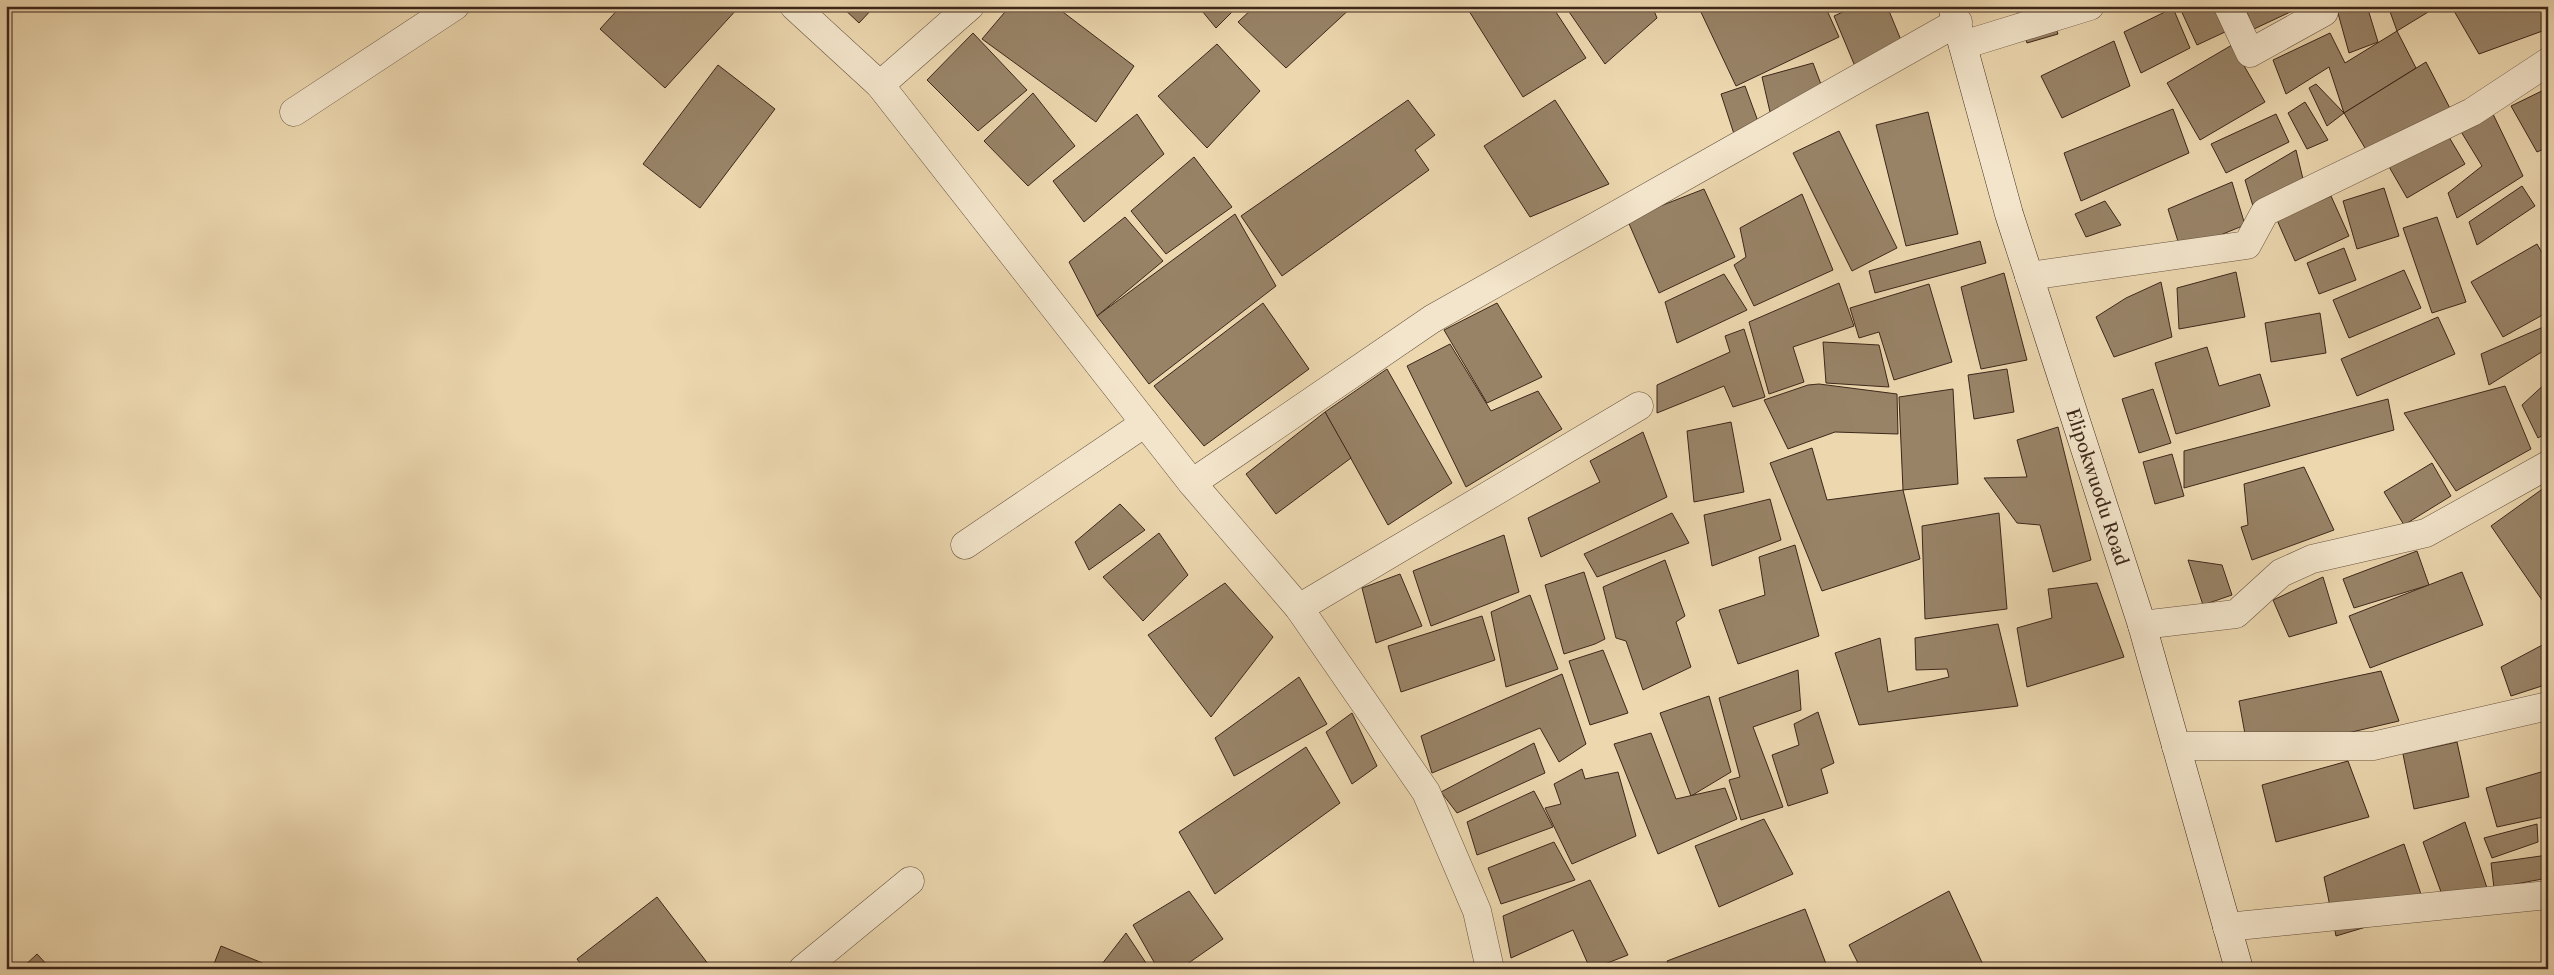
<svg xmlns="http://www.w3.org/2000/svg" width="2554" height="975" font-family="'Libre Caslon Text',serif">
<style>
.building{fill:#988367;stroke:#3c271a}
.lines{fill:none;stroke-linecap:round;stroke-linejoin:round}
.street-casing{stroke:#68533f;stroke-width:29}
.secondary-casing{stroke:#3c271a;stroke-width:29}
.street{stroke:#f3e5cb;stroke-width:28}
.secondary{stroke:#f3e5cb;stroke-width:28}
.labels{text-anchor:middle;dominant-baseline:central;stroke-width:5;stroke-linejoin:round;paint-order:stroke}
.street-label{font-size:18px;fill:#3c271a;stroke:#f3e5cb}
</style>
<rect width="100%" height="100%" fill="#ecd7af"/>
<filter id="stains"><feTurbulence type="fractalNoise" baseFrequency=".004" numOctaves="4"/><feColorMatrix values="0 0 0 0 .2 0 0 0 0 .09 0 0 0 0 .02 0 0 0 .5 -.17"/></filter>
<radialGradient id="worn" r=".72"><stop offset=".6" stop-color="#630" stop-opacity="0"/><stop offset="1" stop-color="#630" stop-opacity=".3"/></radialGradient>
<!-- building -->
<g class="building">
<path d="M 621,6 L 735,6 L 738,8 L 665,88 L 600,29 Z"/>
<path d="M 841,6 L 875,6 L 859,23 Z"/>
<path d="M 1010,6 L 1055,6 L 1134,66 L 1096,122 L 982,39 Z"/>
<path d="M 1198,6 L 1238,6 L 1216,28 Z"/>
<path d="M 1255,6 L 1353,6 L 1286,68 L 1238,22 Z"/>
<path d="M 1476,6 L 1552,6 L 1586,58 L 1523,97 L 1469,11 Z"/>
<path d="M 1565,6 L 1652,6 L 1657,18 L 1605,64 Z"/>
<path d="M 1702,6 L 1825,6 L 1839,37 L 1736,86 L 1699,8 Z"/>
<path d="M 1856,6 L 1887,6 L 1910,62 L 1862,83 L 1834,16 Z"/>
<path d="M 2016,6 L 2048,6 L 2058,34 L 2027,43 Z"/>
<path d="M 2179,6 L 2213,6 L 2225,32 L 2197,45 Z"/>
<path d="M 2244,6 L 2303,6 L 2254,29 Z"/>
<path d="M 2336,6 L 2367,6 L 2378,42 L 2349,53 Z"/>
<path d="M 2388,6 L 2438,6 L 2397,31 Z"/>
<path d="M 2463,6 L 2548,6 L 2548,29 L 2479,54 L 2454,11 Z"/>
<path d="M 2173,8 L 2190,48 L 2141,73 L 2124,32 Z"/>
<path d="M 2397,31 L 2416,68 L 2344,113 L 2329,67 L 2286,94 L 2273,60 L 2330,33 L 2345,63 Z"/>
<path d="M 973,33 L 1027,90 L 978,131 L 927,80 Z"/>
<path d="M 2114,41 L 2130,86 L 2062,118 L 2041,76 Z"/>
<path d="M 1217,44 L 1260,91 L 1207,148 L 1158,96 Z"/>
<path d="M 2232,45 L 2265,102 L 2200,140 L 2167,83 Z"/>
<path d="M 2426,62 L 2454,116 L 2368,153 L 2344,113 Z"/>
<path d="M 1813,63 L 1825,95 L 1770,112 L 1762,77 Z"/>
<path d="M 718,65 L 775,109 L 700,208 L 643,164 Z"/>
<path d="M 2316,84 L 2344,113 L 2327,126 L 2309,88 Z"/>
<path d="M 1745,86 L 1759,124 L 1734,134 L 1721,94 Z"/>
<path d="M 2548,88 L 2548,147 L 2537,152 L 2511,106 Z"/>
<path d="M 1033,93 L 1075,146 L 1028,186 L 984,141 Z"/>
<path d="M 1408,100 L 1435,135 L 1415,150 L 1429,170 L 1282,276 L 1241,216 Z"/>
<path d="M 1555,100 L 1609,184 L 1530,217 L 1484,146 Z"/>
<path d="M 2305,102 L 2328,140 L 2307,149 L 2288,113 Z"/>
<path d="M 2173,109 L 2189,153 L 2081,201 L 2064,153 Z"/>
<path d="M 1928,112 L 1958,234 L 1906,246 L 1876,125 Z"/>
<path d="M 2492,112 L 2523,176 L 2457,218 L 2448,193 L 2482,166 L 2460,130 Z"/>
<path d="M 1137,114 L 1164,154 L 1084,222 L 1053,181 Z"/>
<path d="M 2276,114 L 2289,142 L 2226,173 L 2211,144 Z"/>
<path d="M 1839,131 L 1897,248 L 1852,271 L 1793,153 Z"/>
<path d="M 2446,132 L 2465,164 L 2407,198 L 2388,165 Z"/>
<path d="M 2296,150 L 2303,179 L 2253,206 L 2245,180 Z"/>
<path d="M 1194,157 L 1232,207 L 1166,254 L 1131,211 Z"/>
<path d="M 2232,182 L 2245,225 L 2181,251 L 2168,209 Z"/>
<path d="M 2522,186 L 2535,206 L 2477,245 L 2469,222 Z"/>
<path d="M 2384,188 L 2399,236 L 2357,249 L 2343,201 Z"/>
<path d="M 1704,189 L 1735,257 L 1659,293 L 1627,219 Z"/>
<path d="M 1802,194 L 1833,270 L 1754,306 L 1734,265 L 1746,257 L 1740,228 Z"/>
<path d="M 2331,196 L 2349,236 L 2295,261 L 2277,220 Z"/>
<path d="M 2105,201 L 2121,225 L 2086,237 L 2075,214 Z"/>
<path d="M 1235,214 L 1276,286 L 1149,384 L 1097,316 Z"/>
<path d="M 1125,217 L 1163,261 L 1097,316 L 1069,262 Z"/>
<path d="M 2437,217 L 2466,302 L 2432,313 L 2403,228 Z"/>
<path d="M 1980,241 L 1986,263 L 1875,293 L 1869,271 Z"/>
<path d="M 2537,244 L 2548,263 L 2548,312 L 2503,337 L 2471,282 Z"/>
<path d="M 2344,248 L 2356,280 L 2319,294 L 2307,263 Z"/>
<path d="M 2404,270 L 2421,308 L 2349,338 L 2333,300 Z"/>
<path d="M 2236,272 L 2245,317 L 2179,329 L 2177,288 Z"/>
<path d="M 2004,273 L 2027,360 L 1981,369 L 1961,287 Z"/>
<path d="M 1724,274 L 1747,310 L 1677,343 L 1665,302 Z"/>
<path d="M 2161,282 L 2172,337 L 2114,357 L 2096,317 L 2126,298 Z"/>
<path d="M 1839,283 L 1854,326 L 1793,347 L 1804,382 L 1769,394 L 1749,322 Z"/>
<path d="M 1929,284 L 1952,362 L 1894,380 L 1879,332 L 1859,338 L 1850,308 Z"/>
<path d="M 1263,303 L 1309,369 L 1204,446 L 1154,386 Z"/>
<path d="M 1497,303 L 1542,377 L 1487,403 L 1444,330 Z"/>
<path d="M 2320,313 L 2326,353 L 2271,362 L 2265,323 Z"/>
<path d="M 2438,317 L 2455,354 L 2357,396 L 2341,359 Z"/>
<path d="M 2548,325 L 2548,348 L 2489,385 L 2481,354 Z"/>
<path d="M 1744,329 L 1765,397 L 1733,407 L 1724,386 L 1657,413 L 1657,385 L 1730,352 L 1725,336 Z"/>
<path d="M 1823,342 L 1879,345 L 1889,387 L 1826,383 Z"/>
<path d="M 1450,344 L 1491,411 L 1538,391 L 1562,429 L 1466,487 L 1407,366 Z"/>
<path d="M 2207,347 L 2219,386 L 2260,374 L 2270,406 L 2176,434 L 2155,363 Z"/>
<path d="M 1387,369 L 1452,483 L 1388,525 L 1325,412 Z"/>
<path d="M 2007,369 L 2014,412 L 1974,419 L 1968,375 Z"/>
<path d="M 2548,381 L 2548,432 L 2538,438 L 2522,405 Z"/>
<path d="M 1819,384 L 1897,394 L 1898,434 L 1835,432 L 1788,449 L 1764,400 L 1808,385 Z"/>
<path d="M 2505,386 L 2531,449 L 2456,491 L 2404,413 Z"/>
<path d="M 1953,389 L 1958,484 L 1903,490 L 1899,397 Z"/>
<path d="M 2153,389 L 2171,443 L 2139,453 L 2122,399 Z"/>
<path d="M 2388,399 L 2394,430 L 2184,488 L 2184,451 Z"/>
<path d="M 1325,412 L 1351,458 L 1276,514 L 1246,474 Z"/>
<path d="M 1731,422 L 1744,492 L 1694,502 L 1687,431 Z"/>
<path d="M 2058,427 L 2091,560 L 2053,572 L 2040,525 L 2017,523 L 1984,478 L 2027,477 L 2017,440 Z"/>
<path d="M 1643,432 L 1667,497 L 1541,557 L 1528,518 L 1600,482 L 1590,461 Z"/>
<path d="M 1812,448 L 1827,500 L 1903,490 L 1920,559 L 1822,591 L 1770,463 Z"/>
<path d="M 2172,454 L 2184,496 L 2155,504 L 2143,462 Z"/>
<path d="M 2432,463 L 2451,496 L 2404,525 L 2384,492 Z"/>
<path d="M 2304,467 L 2334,530 L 2252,560 L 2241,527 L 2248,525 L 2244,484 Z"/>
<path d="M 2548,485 L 2548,598 L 2542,600 L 2491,526 Z"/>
<path d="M 1770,499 L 1781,540 L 1712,566 L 1704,515 Z"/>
<path d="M 1120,504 L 1145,530 L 1089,570 L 1075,542 Z"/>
<path d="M 1672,513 L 1689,543 L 1597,577 L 1584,554 Z"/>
<path d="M 1999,513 L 2007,609 L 1925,619 L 1922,526 Z"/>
<path d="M 1159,533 L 1188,575 L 1143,621 L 1103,577 Z"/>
<path d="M 1504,535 L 1519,592 L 1431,626 L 1413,571 Z"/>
<path d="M 1795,545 L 1819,636 L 1738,664 L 1719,610 L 1765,595 L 1759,557 Z"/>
<path d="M 2417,551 L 2429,585 L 2354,608 L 2343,579 Z"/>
<path d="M 1665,560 L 1685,616 L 1676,622 L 1691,667 L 1643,690 L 1626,641 L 1616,638 L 1603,587 Z"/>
<path d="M 2188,560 L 2222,565 L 2232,595 L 2203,605 Z"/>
<path d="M 1584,572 L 1605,639 L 1595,644 L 1564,654 L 1545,585 Z"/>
<path d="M 2462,572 L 2483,625 L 2370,668 L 2349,616 Z"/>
<path d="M 1400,574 L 1422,626 L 1376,643 L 1362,588 Z"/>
<path d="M 2323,577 L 2337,623 L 2289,637 L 2273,600 Z"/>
<path d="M 1225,583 L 1273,637 L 1211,717 L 1148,635 Z"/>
<path d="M 2097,583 L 2124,657 L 2027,687 L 2017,628 L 2052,618 L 2048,589 Z"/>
<path d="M 1530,595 L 1558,669 L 1506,687 L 1491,612 Z"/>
<path d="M 1482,616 L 1495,660 L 1401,692 L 1388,646 Z"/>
<path d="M 1998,624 L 2018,706 L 1859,725 L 1835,653 L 1880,638 L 1888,692 L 1949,677 L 1947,669 L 1916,670 L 1915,638 Z"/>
<path d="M 2548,642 L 2548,684 L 2511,696 L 2501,667 Z"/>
<path d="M 1603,650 L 1628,713 L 1590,725 L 1569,661 Z"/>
<path d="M 1798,670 L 1801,710 L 1753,727 L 1783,807 L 1741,820 L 1729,780 L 1740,777 L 1719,698 Z"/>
<path d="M 2381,671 L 2399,721 L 2249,756 L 2239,701 Z"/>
<path d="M 1562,674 L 1586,744 L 1559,762 L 1540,728 L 1432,773 L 1421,736 Z"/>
<path d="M 1299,677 L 1327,724 L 1234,776 L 1215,738 Z"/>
<path d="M 1709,696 L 1731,772 L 1691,796 L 1660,713 Z"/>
<path d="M 1818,712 L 1834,763 L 1821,769 L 1828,793 L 1788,806 L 1772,755 L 1799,745 L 1794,724 Z"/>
<path d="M 1352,713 L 1377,766 L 1352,784 L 1326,732 Z"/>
<path d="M 1651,733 L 1676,799 L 1725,788 L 1737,819 L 1658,854 L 1614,744 Z"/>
<path d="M 2457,742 L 2469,797 L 2414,809 L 2403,754 Z"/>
<path d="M 1534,743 L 1545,773 L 1457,813 L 1441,792 Z"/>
<path d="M 1306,747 L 1340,803 L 1215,894 L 1179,832 Z"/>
<path d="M 2348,761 L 2369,817 L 2276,842 L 2262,785 Z"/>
<path d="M 1582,769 L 1585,779 L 1618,772 L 1636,836 L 1572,864 L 1545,808 L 1561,804 L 1554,784 Z"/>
<path d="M 2548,770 L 2548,816 L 2497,827 L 2486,788 Z"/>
<path d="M 1534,791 L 1553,827 L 1477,855 L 1467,822 Z"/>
<path d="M 1764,819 L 1793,874 L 1719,907 L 1695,846 Z"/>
<path d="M 2465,822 L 2488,891 L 2445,903 L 2423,842 Z"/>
<path d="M 2537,824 L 2538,842 L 2492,858 L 2484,838 Z"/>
<path d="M 1554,842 L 1575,880 L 1501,904 L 1488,868 Z"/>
<path d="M 2404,844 L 2426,909 L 2336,936 L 2324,877 Z"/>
<path d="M 2548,855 L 2548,878 L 2494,888 L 2491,863 Z"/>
<path d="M 1590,880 L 1628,955 L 1592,969 L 1586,969 L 1588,964 L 1573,930 L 1511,958 L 1503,916 Z"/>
<path d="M 1189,891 L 1223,939 L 1180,969 L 1158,969 L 1133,925 Z"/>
<path d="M 1949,891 L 1985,969 L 1861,969 L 1849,945 Z"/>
<path d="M 657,897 L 712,969 L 584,969 L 577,959 Z"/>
<path d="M 1805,909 L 1828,969 L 1670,969 L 1667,961 Z"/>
<path d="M 1126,933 L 1150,969 L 1098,969 Z"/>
<path d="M 221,946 L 277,969 L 212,969 Z"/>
<path d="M 37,954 L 51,969 L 21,969 Z"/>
</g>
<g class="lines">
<defs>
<g id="street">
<path d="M 794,6 L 880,85 L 1192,483 L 1299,608 L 1426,792 L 1477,911 L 1490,969"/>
<path d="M 2228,6 L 2250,53 L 2324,12"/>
<path d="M 1963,45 L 2090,6"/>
<path d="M 880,85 L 970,6"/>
<path d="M 294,112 L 455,6"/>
<path d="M 2029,276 L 2247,245 L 2265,212 L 2472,112 L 2548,62"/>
<path d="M 1192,483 L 1432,319 L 1958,22"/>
<path d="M 965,545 L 1145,423"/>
<path d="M 1299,608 L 1639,406"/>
<path d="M 2142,625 L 2236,614 L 2281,573 L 2312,559 L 2426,533 L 2548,465"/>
<path d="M 2176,746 L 2373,746 L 2548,706"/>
<path d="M 2227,927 L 2548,895"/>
<path d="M 803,969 L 910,881"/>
</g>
<path id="secondary" d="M 1952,6 L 2009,214 L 2142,625 L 2239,969"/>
</defs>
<!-- street casing -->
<use href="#street" class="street-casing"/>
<!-- secondary casing -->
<use href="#secondary" class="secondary-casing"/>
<!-- street -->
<use href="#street" class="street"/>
<!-- secondary -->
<use href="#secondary" class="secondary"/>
</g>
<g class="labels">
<!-- street labels -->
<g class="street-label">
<text transform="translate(2097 487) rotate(72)">Elipokwuodu Road</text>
</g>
</g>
<!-- margin -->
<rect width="2554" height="975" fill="none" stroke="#ecd7af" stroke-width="25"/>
<rect x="8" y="8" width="2539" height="960" fill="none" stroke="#3c271a" stroke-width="2.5"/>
<rect x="12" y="12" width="2529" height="950" fill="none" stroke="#3c271a"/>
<rect width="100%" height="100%" filter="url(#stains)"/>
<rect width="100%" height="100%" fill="url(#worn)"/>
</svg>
